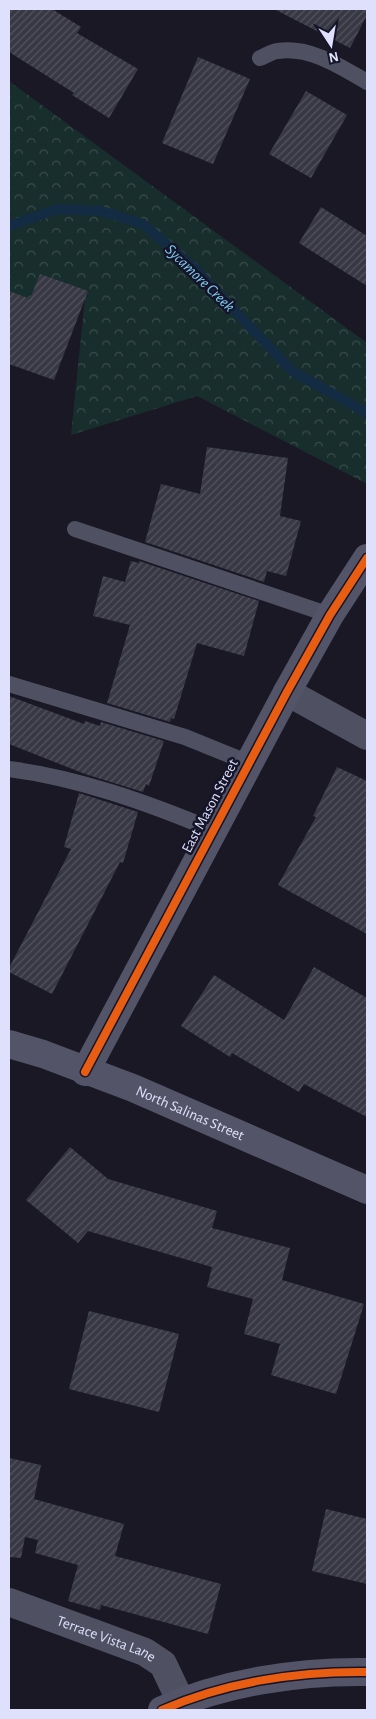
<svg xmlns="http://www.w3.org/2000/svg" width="376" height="1719" font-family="'Alegreya Sans',sans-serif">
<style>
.forest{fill:url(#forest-crowns)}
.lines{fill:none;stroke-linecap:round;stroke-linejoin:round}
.stream{stroke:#142c43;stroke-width:10}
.building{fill:url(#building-hatch)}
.lane{stroke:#4f5162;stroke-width:16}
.street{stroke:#4f5162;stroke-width:28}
.secondary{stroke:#545468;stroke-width:28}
.cycleway-casing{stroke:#151428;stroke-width:11}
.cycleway{stroke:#e95d12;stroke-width:8}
.labels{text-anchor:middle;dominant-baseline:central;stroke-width:5;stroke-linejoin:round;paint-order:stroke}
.street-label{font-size:15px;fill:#dfe0fb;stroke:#151428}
.water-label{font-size:16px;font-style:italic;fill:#7bc9ed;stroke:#151428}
</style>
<defs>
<pattern id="forest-crowns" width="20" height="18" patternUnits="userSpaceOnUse" patternTransform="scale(1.25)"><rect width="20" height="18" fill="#182e2c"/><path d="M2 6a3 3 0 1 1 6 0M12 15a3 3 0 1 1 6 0" fill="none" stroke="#394c4c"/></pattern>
<pattern id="building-hatch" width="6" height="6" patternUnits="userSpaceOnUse" patternTransform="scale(1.25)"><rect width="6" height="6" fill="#383744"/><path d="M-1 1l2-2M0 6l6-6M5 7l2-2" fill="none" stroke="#545460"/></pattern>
</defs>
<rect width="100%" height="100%" fill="#191824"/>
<!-- forest -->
<path class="forest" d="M 9,81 L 367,343 L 367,484 L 197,396 L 71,435 L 85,297 L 9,316 Z"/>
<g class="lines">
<!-- stream -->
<path class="stream" d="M 9,226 L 57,209 L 101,211 L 143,224 L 193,267 L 292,371 L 367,413"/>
</g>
<!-- building -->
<g class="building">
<path d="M 9,9 L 52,9 L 81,27 L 77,33 L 138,69 L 109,118 L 72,95 L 74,93 L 9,52 Z"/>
<path d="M 274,9 L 367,9 L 367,15 L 350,48 Z"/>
<path d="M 198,57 L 250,79 L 213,164 L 162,143 Z"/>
<path d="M 306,91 L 347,115 L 311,178 L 269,154 Z"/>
<path d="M 321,207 L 367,236 L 367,286 L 299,243 Z"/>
<path d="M 40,274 L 88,291 L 54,380 L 9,364 L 9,291 L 30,299 Z"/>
<path d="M 207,447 L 288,458 L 280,516 L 301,521 L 286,576 L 267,571 L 264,582 L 145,542 L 161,484 L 200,494 Z"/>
<path d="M 131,561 L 139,563 L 139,561 L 259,601 L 244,656 L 197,643 L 174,719 L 171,718 L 170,722 L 107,703 L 130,625 L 93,616 L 103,576 L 125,582 Z"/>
<path d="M 9,696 L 84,724 L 85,721 L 100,726 L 101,722 L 164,741 L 149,786 L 146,784 L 143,792 L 85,774 L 9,744 Z"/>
<path d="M 337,767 L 367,781 L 367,934 L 278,885 L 316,817 L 313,816 Z"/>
<path d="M 79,793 L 138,812 L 123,863 L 120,862 L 52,994 L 9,972 L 9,968 L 71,849 L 64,847 Z"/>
<path d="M 314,967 L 367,998 L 367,1117 L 304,1084 L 299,1092 L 232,1053 L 230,1057 L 181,1026 L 214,975 L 284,1020 Z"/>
<path d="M 70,1147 L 108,1179 L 217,1211 L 212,1228 L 290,1248 L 282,1280 L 364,1304 L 336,1394 L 271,1375 L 280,1344 L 244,1334 L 253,1299 L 207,1287 L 212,1267 L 88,1231 L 78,1243 L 26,1200 Z"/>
<path d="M 89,1311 L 179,1334 L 159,1412 L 69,1389 Z"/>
<path d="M 9,1458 L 41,1465 L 34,1499 L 124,1524 L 115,1556 L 221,1584 L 208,1634 L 101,1605 L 100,1610 L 68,1601 L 78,1565 L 35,1553 L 38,1540 L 25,1537 L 21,1558 L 9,1557 Z"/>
<path d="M 326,1509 L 367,1519 L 367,1584 L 312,1571 Z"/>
</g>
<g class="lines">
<!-- lane -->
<g class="lane">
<path d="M 260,58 C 266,56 272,51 278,51 C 310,46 341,67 367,82"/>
<path d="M 75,529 L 330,615"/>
<path d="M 9,684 L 185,737 L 249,763"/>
<path d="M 9,769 C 79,778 148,803 213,830"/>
</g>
<!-- street -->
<g class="street">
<path d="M 287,692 L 367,736"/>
<path id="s1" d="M 9,1602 L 145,1652 L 163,1664 L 181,1702"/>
</g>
<!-- secondary -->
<g class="secondary">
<path id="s2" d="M 9,1044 L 43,1054 L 133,1088 L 367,1190"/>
<path d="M 85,1072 L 287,692 L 330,615 L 367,558"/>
<path d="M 162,1710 C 225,1682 299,1671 367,1672"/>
</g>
<defs>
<g id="cycleway">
<path d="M 85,1072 L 287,692 L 330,615 L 367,558"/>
<path d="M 162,1710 C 225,1682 299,1671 367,1672"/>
</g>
</defs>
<!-- cycleway casing -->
<use href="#cycleway" class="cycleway-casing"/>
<!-- cycleway -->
<use href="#cycleway" class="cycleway"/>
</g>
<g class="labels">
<!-- street labels -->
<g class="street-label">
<text transform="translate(210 806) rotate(-62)">East Mason Street</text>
<text stroke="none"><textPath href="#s2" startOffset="194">North Salinas Street</textPath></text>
<text stroke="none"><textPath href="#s1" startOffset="104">Terrace Vista Lane</textPath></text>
</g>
<!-- water labels -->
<g class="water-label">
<text transform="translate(200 278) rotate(44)">Sycamore Creek</text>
</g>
</g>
<!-- border -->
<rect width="376" height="1719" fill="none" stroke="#dfe0fb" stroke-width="20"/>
<!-- north arrow -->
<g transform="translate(331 45) rotate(168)" stroke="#151428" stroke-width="4" paint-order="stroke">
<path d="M0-4L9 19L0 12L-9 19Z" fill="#dfe0fb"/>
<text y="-8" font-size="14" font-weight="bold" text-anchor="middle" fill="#dfe0fb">N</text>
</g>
</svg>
